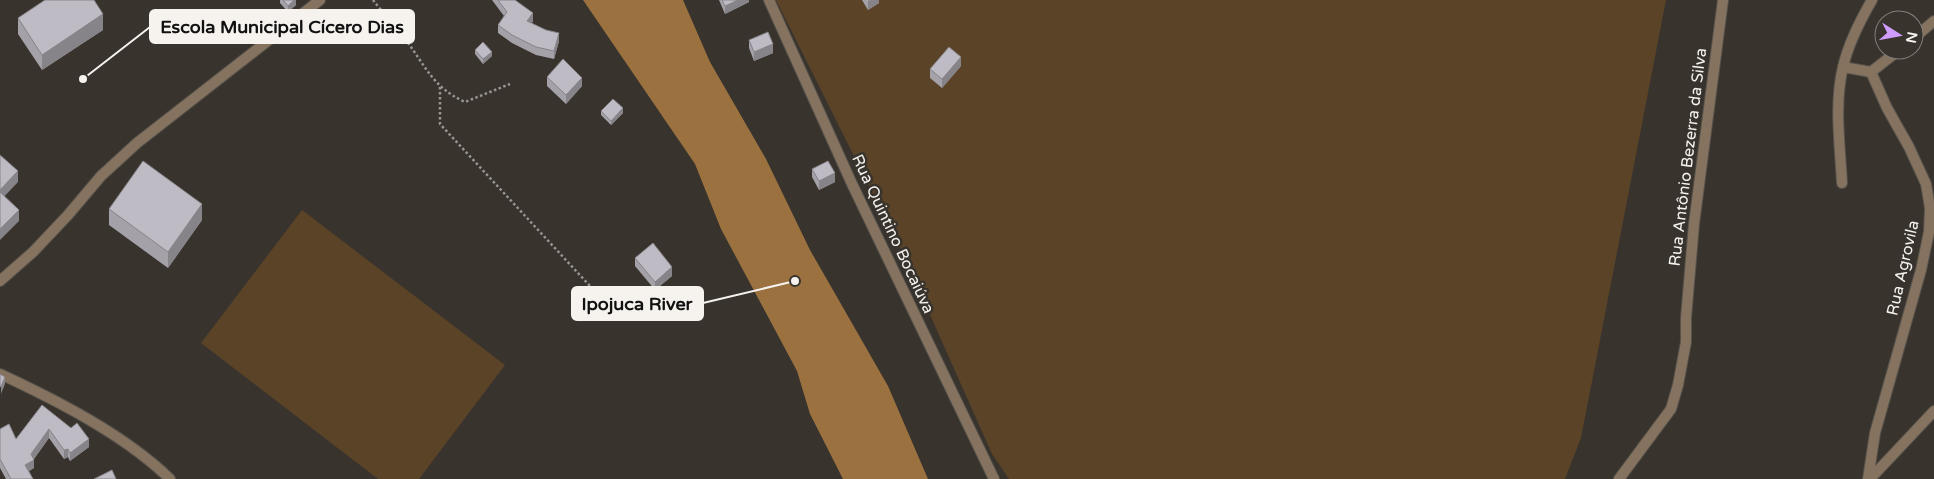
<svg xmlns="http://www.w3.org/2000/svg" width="1934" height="479" font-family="'Varela Round',sans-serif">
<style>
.green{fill:#5b4328}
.water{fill:#9b7140}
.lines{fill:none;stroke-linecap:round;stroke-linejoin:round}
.minor-casing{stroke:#56524c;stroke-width:12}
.path{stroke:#999590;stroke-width:2.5;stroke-dasharray:2.5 2.5;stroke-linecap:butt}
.minor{stroke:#86735f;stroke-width:10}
.wall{fill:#a4a1a9}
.shaded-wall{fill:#868389}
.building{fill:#bfbbc4;stroke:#868389}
.labels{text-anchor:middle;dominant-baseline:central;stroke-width:5;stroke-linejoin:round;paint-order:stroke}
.street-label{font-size:16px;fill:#f6f2ee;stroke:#38332d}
.leader{fill:none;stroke:#f6f2ee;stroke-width:2}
.callout-dot{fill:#f6f2ee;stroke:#38332d;stroke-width:2}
.callout{fill:#f6f2ee;stroke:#f6f2ee;stroke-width:2}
.callout-label{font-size:18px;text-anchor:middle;font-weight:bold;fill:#111}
</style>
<rect width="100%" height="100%" fill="#38332d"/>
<!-- green -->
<g class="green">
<path d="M 776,0 L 1666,0 L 1581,438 L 1565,479 L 1009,479 L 992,454 L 903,254 Z"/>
<path d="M 302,210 L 505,365 L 419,479 L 378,479 L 201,343 Z"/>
</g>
<!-- water -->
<path class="water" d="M 583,0 L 683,0 L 710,62 L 766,159 L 810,250 L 888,386 L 928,479 L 843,479 L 810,414 L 797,371 L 721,229 L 695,164 Z"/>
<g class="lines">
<defs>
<g id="minor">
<path d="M 769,0 L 852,184 L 994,479"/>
<path d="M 1914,38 L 1934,21"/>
<path d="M 1843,67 L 1871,72 L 1899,50"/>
<path d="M 1842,183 C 1840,145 1834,104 1843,67 C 1848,45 1861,19 1872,0"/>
<path d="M 0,281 L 33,252 L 68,215 L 101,176 L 137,143 L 320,0"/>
<path d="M 0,374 C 56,400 125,435 170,479"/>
<path d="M 1619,479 L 1671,409 L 1678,385 L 1686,342 L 1686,318 L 1694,224 L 1723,0"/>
<path d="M 1868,479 L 1875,433 L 1921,270 L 1929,232 L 1930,208 L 1926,184 L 1909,147 L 1887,108 L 1871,72"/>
<path d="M 1870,479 L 1934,411"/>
</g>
</defs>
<!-- minor casing -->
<use href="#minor" class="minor-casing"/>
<!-- path -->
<g class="path">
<path d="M 373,0 C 383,13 395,26 405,39 C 426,66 432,87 465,102 L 510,84"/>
<path d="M 440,87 L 440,124 L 615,313"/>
</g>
<!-- minor -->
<use href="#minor" class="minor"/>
</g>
<!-- wall -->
<g class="wall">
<path d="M 280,0 L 296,0 L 296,5 L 288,12 L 280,3 Z"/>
<path d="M 492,0 L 515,0 L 533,21 L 532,23 L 559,41 L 554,59 L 536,55 L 512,43 L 498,33 L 498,25 L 504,16 Z"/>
<path d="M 719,0 L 749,0 L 749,2 L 725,14 Z"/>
<path d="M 862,0 L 879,0 L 879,3 L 868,10 Z"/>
<path d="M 18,18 L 103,30 L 42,70 L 18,34 Z"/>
<path d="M 749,40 L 773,53 L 754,61 L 749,48 Z"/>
<path d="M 475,50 L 492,56 L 483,64 L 475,54 Z"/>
<path d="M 961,66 L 942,88 L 930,78 L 930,69 Z"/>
<path d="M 547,77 L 582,86 L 566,104 L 547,86 Z"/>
<path d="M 601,111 L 623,113 L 611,125 L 601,115 Z"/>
<path d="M 812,169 L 835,182 L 819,190 L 812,177 Z"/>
<path d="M 109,209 L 202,220 L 168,268 L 109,225 Z"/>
<path d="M 635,258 L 672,276 L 655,290 L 635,266 Z"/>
<path d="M 42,405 L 89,447 L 70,461 L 68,457 L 64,459 L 49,438 L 34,459 L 34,468 L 29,471 L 33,479 L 6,479 L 0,468 L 0,429 L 16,439 Z"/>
</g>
<!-- shaded-wall -->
<g class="shaded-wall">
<path d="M 294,0 L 296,0 L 296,5 L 288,12 L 288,6 Z"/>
<path d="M 738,0 L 749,0 L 749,2 L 725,14 L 725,6 Z"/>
<path d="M 870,0 L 879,0 L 879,3 L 868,10 L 868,1 Z"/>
<path d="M 533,13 L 533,21 L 527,29 L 527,21 Z"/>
<path d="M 103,14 L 103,30 L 42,70 L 42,55 Z"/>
<path d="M 559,33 L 559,41 L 554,59 L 554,51 Z"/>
<path d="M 773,44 L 773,53 L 754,61 L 754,52 Z"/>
<path d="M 492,52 L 492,56 L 483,64 L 483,59 Z"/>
<path d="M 961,57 L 961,66 L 942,88 L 942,79 Z"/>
<path d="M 582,78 L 582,86 L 566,104 L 566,95 Z"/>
<path d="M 623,108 L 623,113 L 611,125 L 611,121 Z"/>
<path d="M 18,171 L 18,182 L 0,201 L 0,190 Z"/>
<path d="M 835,173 L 835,182 L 819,190 L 819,181 Z"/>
<path d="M 202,204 L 202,220 L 168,268 L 168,252 Z"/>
<path d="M 19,210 L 19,221 L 0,240 L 0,229 Z"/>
<path d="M 672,267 L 672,276 L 655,290 L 655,282 Z"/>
<path d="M 5,377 L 5,384 L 1,394 L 1,387 Z"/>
<path d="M 49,429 L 49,438 L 32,461 L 34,460 L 34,468 L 25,473 L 25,465 L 31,454 Z"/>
<path d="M 89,439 L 89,447 L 70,461 L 70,453 Z"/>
<path d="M 68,449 L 68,457 L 64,459 L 64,450 Z"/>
</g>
<!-- building -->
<g class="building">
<path d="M 45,0 L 94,0 L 103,14 L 42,55 L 18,18 Z"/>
<path d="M 283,0 L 294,0 L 288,6 Z"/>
<path d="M 498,0 L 515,0 L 533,13 L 527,21 L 546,30 L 559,33 L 554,51 L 536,47 L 512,35 L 498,25 L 507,12 Z"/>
<path d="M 722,0 L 738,0 L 725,6 Z"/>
<path d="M 768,32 L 773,44 L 754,52 L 749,40 Z"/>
<path d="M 483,42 L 492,52 L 483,59 L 475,50 Z"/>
<path d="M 949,47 L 961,57 L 942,79 L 930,69 Z"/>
<path d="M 563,59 L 582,78 L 566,95 L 547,77 Z"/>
<path d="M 613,99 L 623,108 L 611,121 L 601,111 Z"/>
<path d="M 0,155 L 18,171 L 0,190 Z"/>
<path d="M 143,161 L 202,204 L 168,252 L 109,209 Z"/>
<path d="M 828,161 L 835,173 L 819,181 L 812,169 Z"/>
<path d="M 0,192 L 19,210 L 0,229 Z"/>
<path d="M 653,243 L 672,267 L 655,282 L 635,258 Z"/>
<path d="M 0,374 L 5,377 L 1,387 L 0,386 Z"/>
<path d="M 42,405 L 71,428 L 77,423 L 89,439 L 70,453 L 68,449 L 64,450 L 49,429 L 31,454 L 34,460 L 25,465 L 33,479 L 11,479 L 0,459 L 0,429 L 9,424 L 16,439 Z"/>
<path d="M 112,470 L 116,479 L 94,479 Z"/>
</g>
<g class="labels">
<!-- street labels -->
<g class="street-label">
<text transform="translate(1688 157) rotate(-83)">Rua Antônio Bezerra da Silva</text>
<text transform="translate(893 234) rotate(65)">Rua Quintino Bocaiúva</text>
<text transform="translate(1903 268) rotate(-77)">Rua Agrovila</text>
</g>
</g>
<!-- callouts -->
<path class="leader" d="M83 79L150 27M795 281L703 303"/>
<g class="callout-dot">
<circle cx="83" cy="79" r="5"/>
<circle cx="795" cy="281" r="5"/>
</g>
<g class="callout">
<rect x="150" y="10" width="264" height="33" rx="5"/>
<rect x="572" y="287" width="131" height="33" rx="5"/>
</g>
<g class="callout-label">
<text x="282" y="33">Escola Municipal Cícero Dias</text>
<text x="637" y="310">Ipojuca River</text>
</g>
<!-- north arrow -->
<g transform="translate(1899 35) rotate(101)"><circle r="24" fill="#38332d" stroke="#847f7a"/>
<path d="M0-4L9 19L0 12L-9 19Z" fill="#cf9dff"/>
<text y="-8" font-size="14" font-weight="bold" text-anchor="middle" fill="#f6f2ee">N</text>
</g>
</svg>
